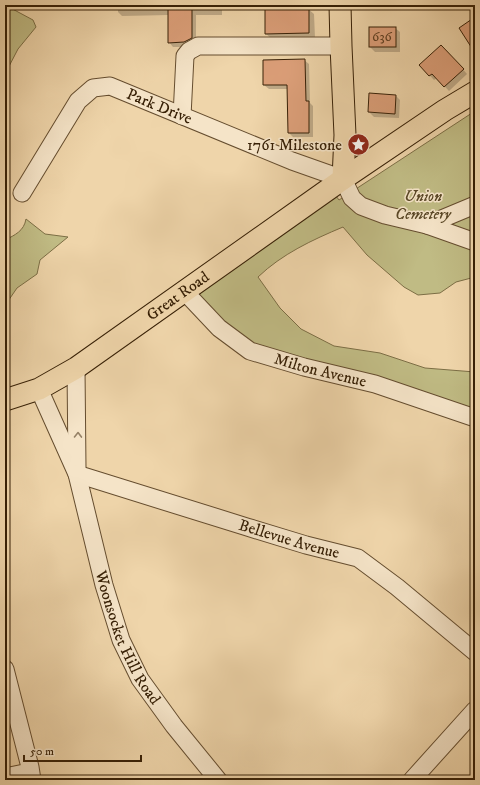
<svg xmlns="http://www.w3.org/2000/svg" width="480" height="785" font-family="'IM FELL DW Pica',serif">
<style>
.green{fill:#c0bb84;stroke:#7c6e45}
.shadow{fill:#0003}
.building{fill:#dc9f79;stroke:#372006}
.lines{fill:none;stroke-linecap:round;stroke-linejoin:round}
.minor-casing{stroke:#654d2f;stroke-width:19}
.major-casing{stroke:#372006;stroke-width:23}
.minor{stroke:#f5e4c8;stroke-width:17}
.major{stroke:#efd5aa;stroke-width:21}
.oneway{stroke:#968267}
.labels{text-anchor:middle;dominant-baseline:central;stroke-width:3;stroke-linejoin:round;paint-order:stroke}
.number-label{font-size:14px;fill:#604023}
.street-label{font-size:16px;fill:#372006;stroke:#f5e4c8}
.poi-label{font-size:16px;fill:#372006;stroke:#f5e4c8;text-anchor:end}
.park-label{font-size:16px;font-style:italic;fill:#594726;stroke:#f5e4c8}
</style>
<rect width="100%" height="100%" fill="#efd5aa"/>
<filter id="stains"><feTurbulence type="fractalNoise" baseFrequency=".005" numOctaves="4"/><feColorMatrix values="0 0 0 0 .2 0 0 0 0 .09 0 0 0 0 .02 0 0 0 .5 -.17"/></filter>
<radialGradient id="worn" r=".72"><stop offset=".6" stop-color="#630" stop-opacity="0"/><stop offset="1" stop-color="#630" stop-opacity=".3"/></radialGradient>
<!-- green -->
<g class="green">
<path d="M 5,5 L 33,20 L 36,27 L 18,49 L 5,74 Z"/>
<path d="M 475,111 L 475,277 L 456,282 L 440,293 L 418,295 L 404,287 L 367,255 L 343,227 C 312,240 282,254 258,277 L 280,308 L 301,329 L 334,346 L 380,353 L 425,368 L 475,372 L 475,417 L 245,349 L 190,296 L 333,192 L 339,200 Z"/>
<path d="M 26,219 L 45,234 L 68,237 L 40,260 L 37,274 L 17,288 L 6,304 L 5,303 L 5,240 C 15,235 24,231 26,219 Z"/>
</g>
<!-- shadow -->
<g class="shadow">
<path d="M 118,5 L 222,5 L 222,15 L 196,15 L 196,42 L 189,47 L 173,47 L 169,42 L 169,15 L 122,16 L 118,12 Z"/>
<path d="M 266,5 L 307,5 L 307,8 L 314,14 L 315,38 L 272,39 L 266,34 Z"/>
<path d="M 395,28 L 400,32 L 400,52 L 375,52 L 370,47 Z"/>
<path d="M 446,50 L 467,74 L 449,91 L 437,78 L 434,80 L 420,65 Z"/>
<path d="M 304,60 L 309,64 L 310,103 L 313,106 L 313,137 L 293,137 L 289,133 L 288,89 L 269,89 L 264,85 Z"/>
<path d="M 396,96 L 400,100 L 399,118 L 374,117 L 369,112 Z"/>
</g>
<!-- building -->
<g class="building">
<path d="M 168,5 L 192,5 L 192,38 L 184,42 L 168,43 Z"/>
<path d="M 309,7 L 309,33 L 265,34 L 265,9 Z"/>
<path d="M 475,17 L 475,53 L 459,28 Z"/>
<rect x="369" y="27" width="27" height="20"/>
<path d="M 441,45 L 464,69 L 444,87 L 432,74 L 429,76 L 419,65 Z"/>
<path d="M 305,59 L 306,101 L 309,101 L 309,133 L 288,133 L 287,85 L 263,85 L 263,60 Z"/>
<path d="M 369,93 L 396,95 L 395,114 L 368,112 Z"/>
</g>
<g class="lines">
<defs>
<g id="minor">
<path d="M 182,116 L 185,56 L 189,51 L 198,46 L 341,46"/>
<path id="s1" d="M 22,193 L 78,101 L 93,88 L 110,86 L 292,161 L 343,179 L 352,198 L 361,206 L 385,215 L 427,225"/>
<path d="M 475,205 L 427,225 L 475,242"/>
<path id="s2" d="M 185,292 L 219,328 L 250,351 L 304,367 L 375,384 L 475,418"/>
<path d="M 76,368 L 77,468"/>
<path id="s3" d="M 39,389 L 77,474 L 104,585 L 121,640 L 140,679 L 174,726 L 218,780"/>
<path id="s4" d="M 77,474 L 247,527 L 306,545 L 358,558 L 397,587 L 475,652"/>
<path d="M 5,669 L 30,767 L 32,780"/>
<path d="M 5,777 L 29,772"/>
<path d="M 412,780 L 475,710"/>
</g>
<g id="major">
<path d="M 340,5 L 341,46 L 345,135 L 343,179"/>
<path id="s5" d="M 5,400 L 39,389 L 76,368 L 343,179 L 445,110 L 475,92"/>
</g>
</defs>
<!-- minor casing -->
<use href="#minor" class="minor-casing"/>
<!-- major casing -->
<use href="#major" class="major-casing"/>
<!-- minor -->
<use href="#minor" class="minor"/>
<!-- major -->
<use href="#major" class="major"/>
</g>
<!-- one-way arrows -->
<defs><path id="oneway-chevron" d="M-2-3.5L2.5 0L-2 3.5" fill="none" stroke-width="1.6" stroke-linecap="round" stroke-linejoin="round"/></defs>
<use class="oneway" href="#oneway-chevron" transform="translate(78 435) rotate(-89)"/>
<!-- icons -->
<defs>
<symbol id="sight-disc" viewBox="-11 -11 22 22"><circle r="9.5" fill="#8f2418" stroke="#f5e4c8"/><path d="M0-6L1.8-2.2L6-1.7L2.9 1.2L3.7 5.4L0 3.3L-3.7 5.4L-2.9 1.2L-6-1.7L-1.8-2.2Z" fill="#fff"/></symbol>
</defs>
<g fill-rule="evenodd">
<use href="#sight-disc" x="346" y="132" width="25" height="25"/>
</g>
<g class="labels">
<!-- number labels -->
<g class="number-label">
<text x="382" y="37">636</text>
</g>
<!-- street labels -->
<g class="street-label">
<text stroke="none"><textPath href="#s1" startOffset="198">Park Drive</textPath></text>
<text stroke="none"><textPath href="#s5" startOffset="203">Great Road</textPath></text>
<text stroke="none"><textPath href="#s2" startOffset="161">Milton Avenue</textPath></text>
<text stroke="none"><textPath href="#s4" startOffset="222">Bellevue Avenue</textPath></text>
<text stroke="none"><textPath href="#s3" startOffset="265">Woonsocket Hill Road</textPath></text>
</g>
<!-- poi labels -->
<g class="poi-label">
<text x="342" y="145">1761 Milestone</text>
</g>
<!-- park labels -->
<g class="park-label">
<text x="423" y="196">Union<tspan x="423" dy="18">Cemetery</tspan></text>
</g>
</g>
<!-- margin -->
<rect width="480" height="785" fill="none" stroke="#efd5aa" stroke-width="20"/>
<rect x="6" y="6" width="468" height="773" fill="none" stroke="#372006" stroke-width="2"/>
<rect x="10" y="10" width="460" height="765" fill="none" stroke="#372006"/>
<!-- scale -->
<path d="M24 755v6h117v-6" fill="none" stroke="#372006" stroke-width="2"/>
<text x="30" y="755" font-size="12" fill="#372006" stroke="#f5e4c8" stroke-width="3" paint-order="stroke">50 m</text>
<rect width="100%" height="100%" filter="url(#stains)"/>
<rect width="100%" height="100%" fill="url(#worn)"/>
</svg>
